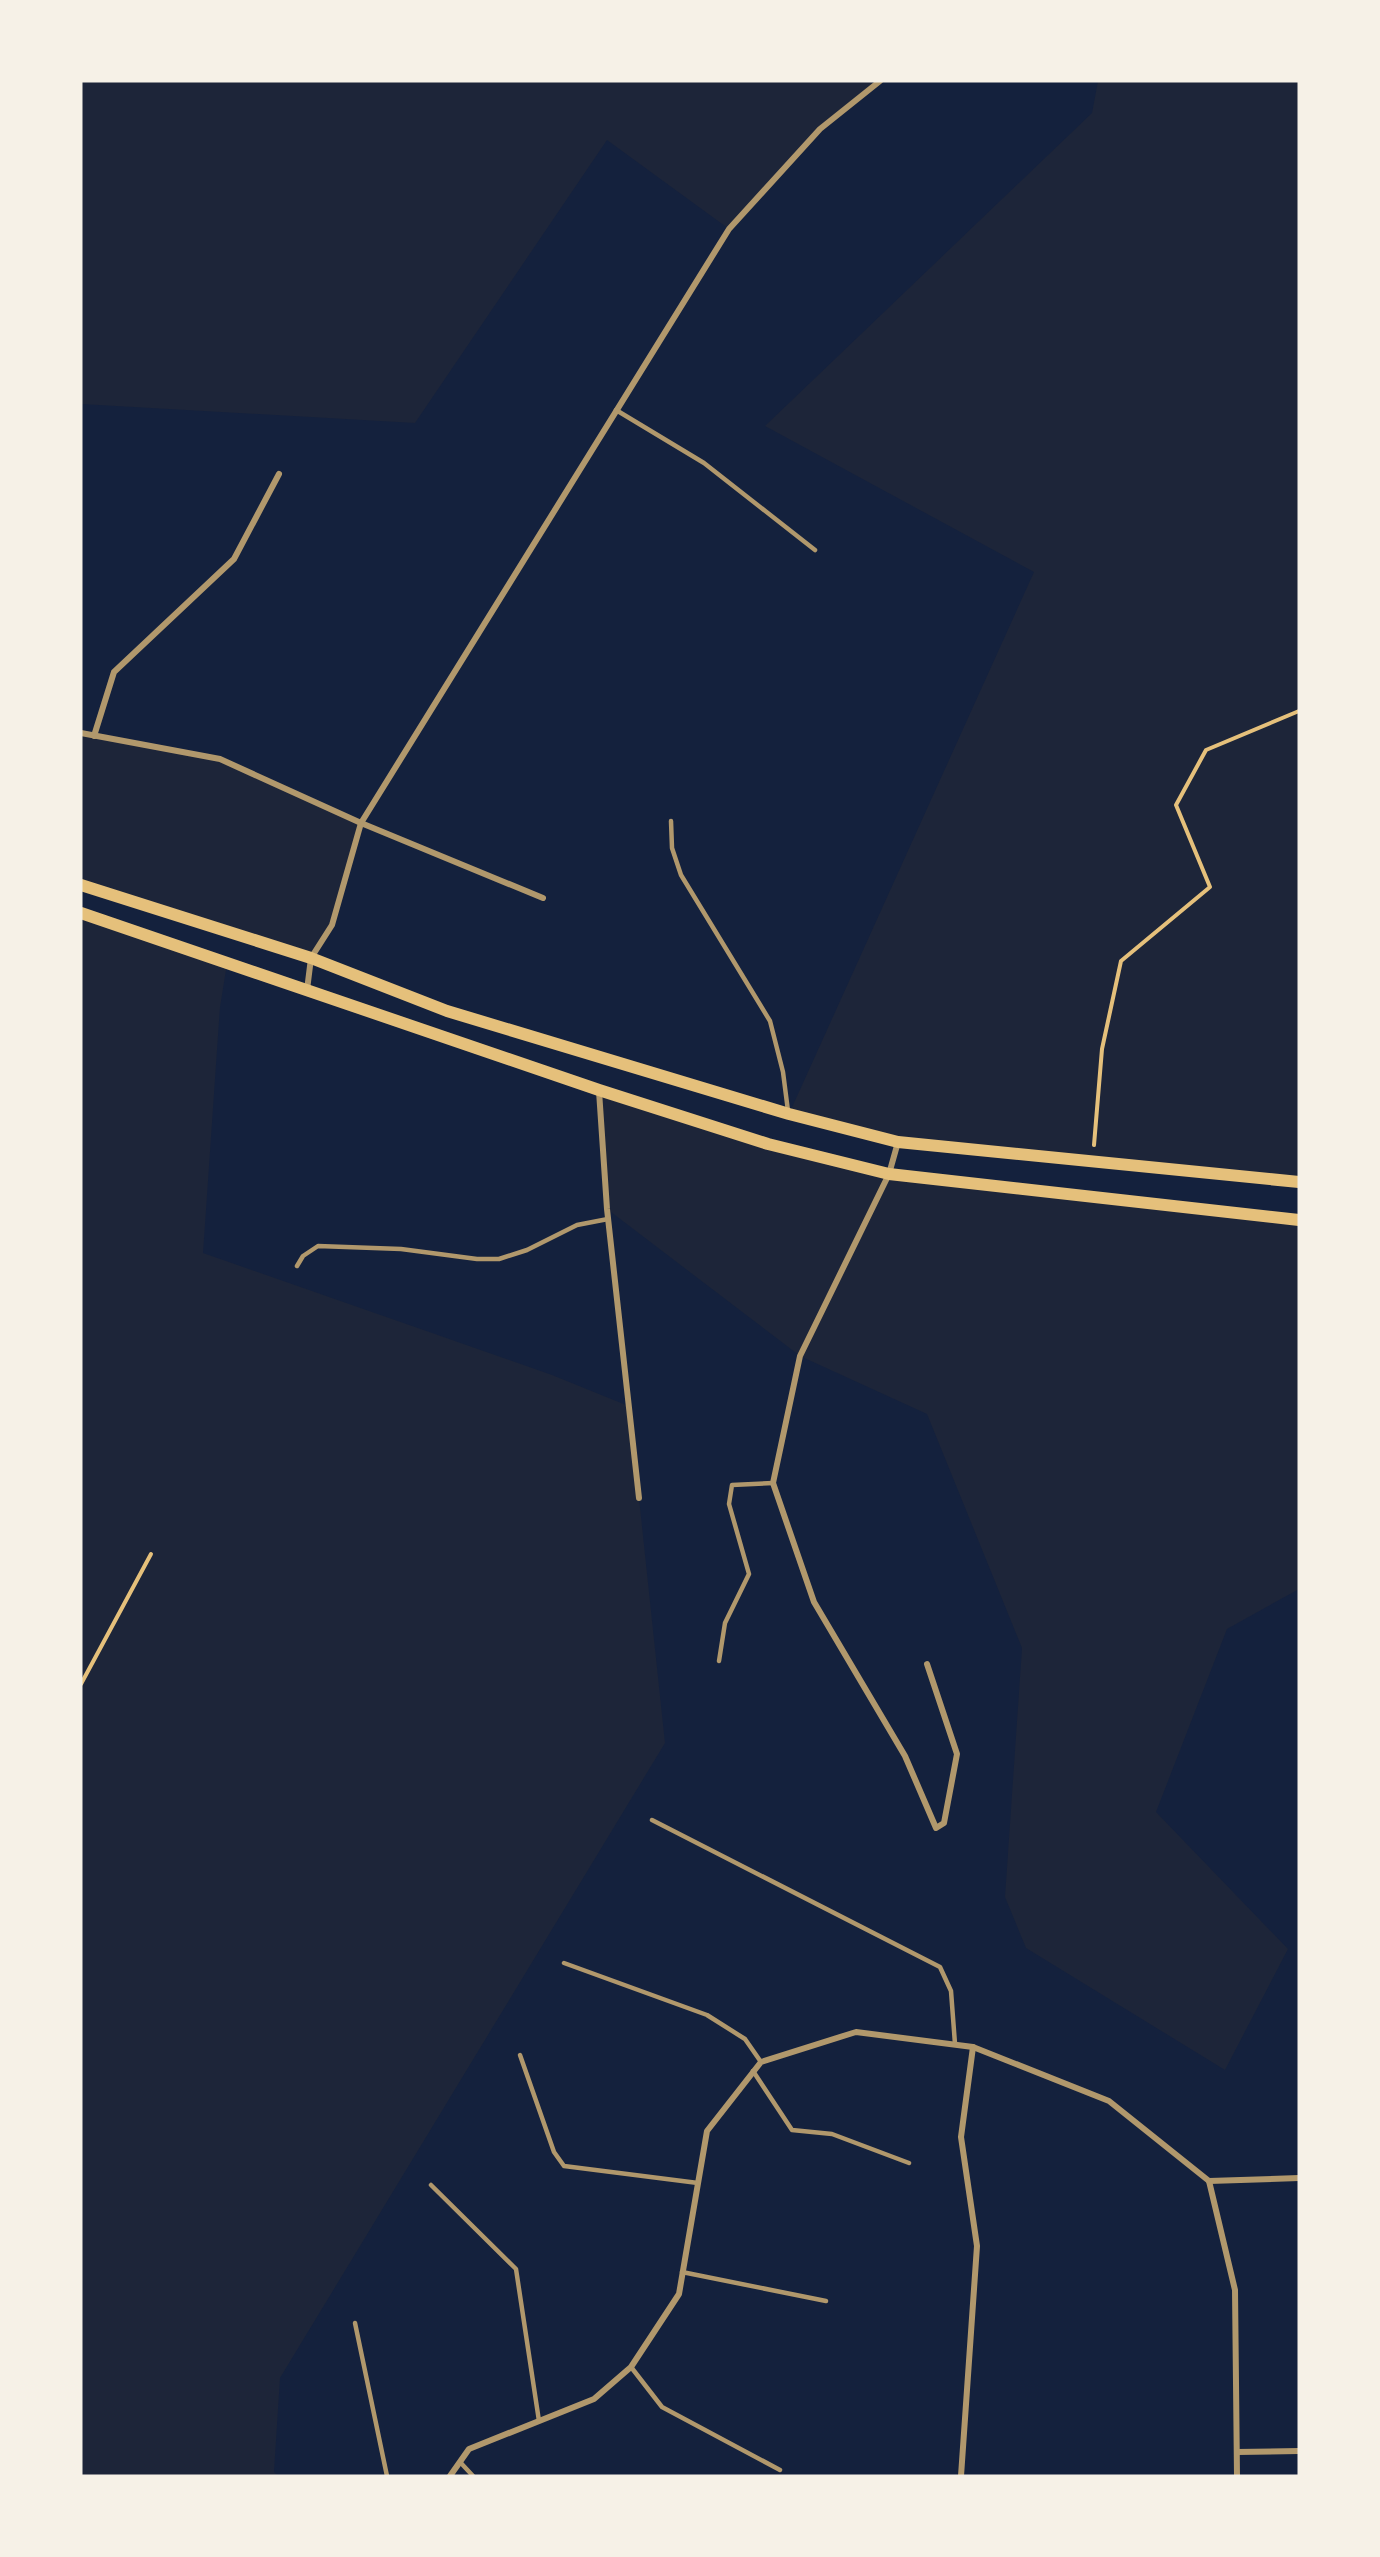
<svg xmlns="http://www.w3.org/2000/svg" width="1380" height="2557" font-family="Signika,sans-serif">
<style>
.green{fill:#1d2539}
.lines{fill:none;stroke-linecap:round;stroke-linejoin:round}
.path{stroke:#e5c07b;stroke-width:4}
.service{stroke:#b1986c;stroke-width:4.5}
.minor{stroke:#b1986c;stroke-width:6}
.secondary{stroke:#e5c07b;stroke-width:12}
</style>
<rect width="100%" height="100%" fill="#14213d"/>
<!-- green -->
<g class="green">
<polygon points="81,81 880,81 820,129 729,229 607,140 415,423 81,404"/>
<polygon points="1098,81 1299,81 1299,1182 898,1142 789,1114 1034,572 765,426 1092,113"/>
<polygon points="81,733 220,759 361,823 332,925 311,958 81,885"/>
<polygon points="81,913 227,964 220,1007 203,1253 552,1375 626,1405 639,1498 665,1743 280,2378 274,2472 278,2476 81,2476"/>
<polygon points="599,1090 889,1174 1299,1220 1299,1589 1227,1629 1156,1812 1288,1949 1225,2070 1026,1948 1005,1897 1022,1648 927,1414 800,1356 607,1209"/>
</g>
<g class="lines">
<!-- path -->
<g class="path">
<polyline points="1094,1145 1102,1049 1121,961 1210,887 1176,805 1206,750 1299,711"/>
<polyline points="81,1684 151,1554"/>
</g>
<!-- service -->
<g class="service">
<polyline points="616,410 704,463 815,550"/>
<polyline points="671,821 672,848 681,875 770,1021 783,1072 788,1111"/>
<polyline points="297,1266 303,1256 318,1246 401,1249 477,1259 499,1259 527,1250 577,1225 608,1219"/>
<polyline points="719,1661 725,1623 749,1574 729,1504 732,1485 773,1483"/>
<polyline points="652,1820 940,1967 951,1991 955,2044"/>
<polyline points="564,1963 707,2015 745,2039 761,2062"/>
<polyline points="520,2055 554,2152 564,2166 698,2183"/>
<polyline points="753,2071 792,2130 832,2134 909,2163"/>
<polyline points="431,2185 516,2269 539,2421"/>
<polyline points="682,2272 826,2301"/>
<polyline points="355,2323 387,2476"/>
<polyline points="631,2367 662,2407 780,2470"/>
<polyline points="460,2462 473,2476"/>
</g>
<!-- minor -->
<g class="minor">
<polyline points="81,733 220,759 361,823 543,898"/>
<polyline points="94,736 114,672 234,559 279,474"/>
<polyline points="307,990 311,958 332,925 361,823 729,229 820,129 880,81"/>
<polyline points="599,1091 607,1209 639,1498"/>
<polyline points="898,1142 889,1174 800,1356 773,1483 814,1602 905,1756 936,1828 944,1823 957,1754 927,1664"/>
<polyline points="1209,2181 1299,2178"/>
<polyline points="1237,2452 1299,2451"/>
<polyline points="450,2476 469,2449 594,2399 631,2367 679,2294 707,2131 761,2062 856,2032 973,2047 1109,2101 1209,2181 1235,2290 1237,2476"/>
<polyline points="961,2476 977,2246 961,2137 973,2047"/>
</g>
<!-- secondary -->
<g class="secondary">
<polyline points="81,885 311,958 447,1011 789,1114 898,1142 1299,1182"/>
<polyline points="81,913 599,1090 768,1144 889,1174 1299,1220"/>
</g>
</g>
<!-- border -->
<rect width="1380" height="2557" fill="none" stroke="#f6f1e7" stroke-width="165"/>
</svg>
